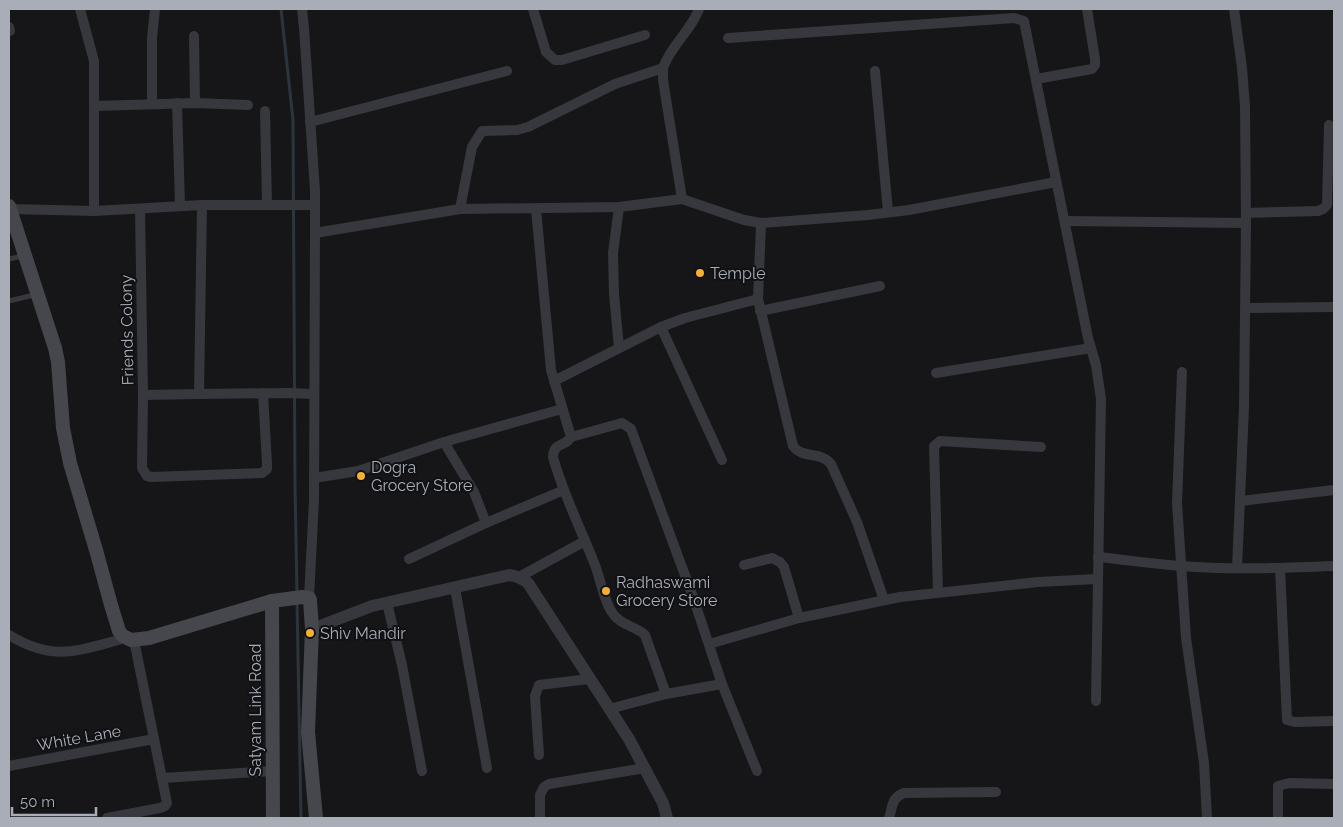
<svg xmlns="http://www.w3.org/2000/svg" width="1343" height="827" font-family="Raleway,sans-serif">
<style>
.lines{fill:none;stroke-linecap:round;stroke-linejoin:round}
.stream{stroke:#2c353c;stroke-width:3}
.service{stroke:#37383d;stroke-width:5}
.minor{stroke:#37383d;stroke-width:10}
.tertiary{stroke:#37383d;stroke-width:12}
.secondary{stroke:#45474d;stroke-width:14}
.poi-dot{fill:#f2b134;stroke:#111113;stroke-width:2}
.labels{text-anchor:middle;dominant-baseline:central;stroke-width:4;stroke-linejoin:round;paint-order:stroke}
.poi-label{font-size:16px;fill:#a8adb8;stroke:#111113;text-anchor:start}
.street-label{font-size:16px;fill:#a8adb8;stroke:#111113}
</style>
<rect width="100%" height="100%" fill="#161618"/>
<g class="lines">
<!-- stream -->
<g class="stream">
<polyline points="281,9 293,120 295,486 297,595"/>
<polyline points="297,601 301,818"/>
</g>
<!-- service -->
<g class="service">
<polyline points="9,259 23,256"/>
<polyline points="9,301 38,294"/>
</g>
<!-- minor -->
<g class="minor">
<polyline points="80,9 94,61 94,211"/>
<polyline points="302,9 304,28 315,191 315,233 314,500 309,598"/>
<polyline points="533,9 546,52 555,60 562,60 645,35"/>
<polyline points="1234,9 1242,68 1245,106 1246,223"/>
<polyline points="9,27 10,31"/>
<polyline points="194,36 195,103"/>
<polyline points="728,38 1014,18 1024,21 1088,338 1096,365 1101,399 1096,701"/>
<polyline points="663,68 663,80 682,199"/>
<polyline points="875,71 888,212"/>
<polyline points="1036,79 1092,69 1095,65 1095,59 1087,9"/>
<polyline points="177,103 180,206"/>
<polyline points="152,104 152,38 155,9"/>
<polyline points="94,106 195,103 248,105"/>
<polyline points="265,111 267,205"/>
<polyline points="310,122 507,71"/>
<polyline points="202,205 199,394 289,393 313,394"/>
<polyline points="619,207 613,253 614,294 619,348"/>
<polyline points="10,209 94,211 202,205 315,205"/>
<polyline points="140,209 143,395 199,394"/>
<path d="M460,209l12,-62 10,-16 35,-1 11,-3 87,-43 48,-16c8,-23 28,-37 36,-59"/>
<path d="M536,209l15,161 20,67c-6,11 -17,4 -18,20 10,37 28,72 42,108 5,13 10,40 19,50 8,11 22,11 31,20l21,59"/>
<polyline points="1246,213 1318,211 1323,209 1327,205 1329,125"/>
<polyline points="1065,221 1246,223 1244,407 1237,568"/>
<path d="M761,223l-3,76 35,147c9,13 28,5 38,18l26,58 27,78"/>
<polyline points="315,233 460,209 619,207 682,199 744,220 761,223 868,215 909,210 1056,182"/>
<polyline points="1245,308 1334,307"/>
<polyline points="760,311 880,286"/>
<polyline points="661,327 685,318 758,299"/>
<polyline points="1182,372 1177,503 1186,638 1204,763 1207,818"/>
<polyline points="936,373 1091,348"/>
<polyline points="554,381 661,327 722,460"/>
<polyline points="143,395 142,468 147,476 152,477 262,473 267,469 267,464 263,393"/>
<polyline points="571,437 622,423 631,429 693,597 722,684 757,771"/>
<polyline points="444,442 474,492 486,523"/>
<polyline points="314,478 358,471 444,442 562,409"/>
<polyline points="1241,501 1334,490"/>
<path d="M1098,557c28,3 56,7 83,9 51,4 102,2 153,0"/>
<polyline points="409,559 486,523 564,490"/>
<polyline points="744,565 772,558 780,562 784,567 799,618"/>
<polyline points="1280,568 1287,720 1295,722 1334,721"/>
<polyline points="519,577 585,541"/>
<polyline points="455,588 487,768"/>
<polyline points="938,592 934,446 940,441 1041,447"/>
<polyline points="387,603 402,665 422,771"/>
<path d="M9,635c46,28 69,15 117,3"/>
<polyline points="709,644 799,618 900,597 1038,582 1097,579"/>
<polyline points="609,709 666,694 722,684"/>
<polyline points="539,755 535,696 539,685 589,679"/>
<polyline points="9,766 154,739"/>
<polyline points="163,778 273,771"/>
<polyline points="107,818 160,808 165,806 167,803 134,640"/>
<polyline points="540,818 540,795 544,787 549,784 645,768"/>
<path d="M889,818c4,-12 2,-20 15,-25l92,-1"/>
<polyline points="1278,818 1278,786 1289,783 1334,784"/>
</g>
<!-- tertiary -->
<path class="tertiary" d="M312,629l60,-23 137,-31c8,1 13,3 19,8l101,156 34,64 4,15"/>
<!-- secondary -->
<g class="secondary">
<polyline points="9,206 55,348 58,362 63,428 70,463 96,550 111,605 119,631 123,636 131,640 149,638 272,601 302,597 309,598 310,600 312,629 308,732 316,818"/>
<polyline points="272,601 273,818"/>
</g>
</g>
<!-- markers -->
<g class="poi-dot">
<circle cx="700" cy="273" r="5"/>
<circle cx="361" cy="476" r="5"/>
<circle cx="606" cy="591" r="5"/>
<circle cx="310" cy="633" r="5"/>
</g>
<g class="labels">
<!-- poi labels -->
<g class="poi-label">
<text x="710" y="273">Temple</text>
<text x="371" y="467">Dogra<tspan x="371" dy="18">Grocery Store</tspan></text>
<text x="616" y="582">Radhaswami<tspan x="616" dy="18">Grocery Store</tspan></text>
<text x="320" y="633">Shiv Mandir</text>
</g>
<!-- street labels -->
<g class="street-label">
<text transform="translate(127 330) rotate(-91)">Friends Colony</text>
<text transform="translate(255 710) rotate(-90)">Satyam Link Road</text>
<text transform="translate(79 738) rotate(-10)">White Lane</text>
</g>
</g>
<!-- border -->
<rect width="1343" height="827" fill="none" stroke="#a8adb8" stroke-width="20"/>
<!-- scale -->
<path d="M12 807v8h84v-8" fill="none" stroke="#a8adb8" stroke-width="2.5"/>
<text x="20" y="807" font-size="15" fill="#a8adb8" stroke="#111113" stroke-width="4" paint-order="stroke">50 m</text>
</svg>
